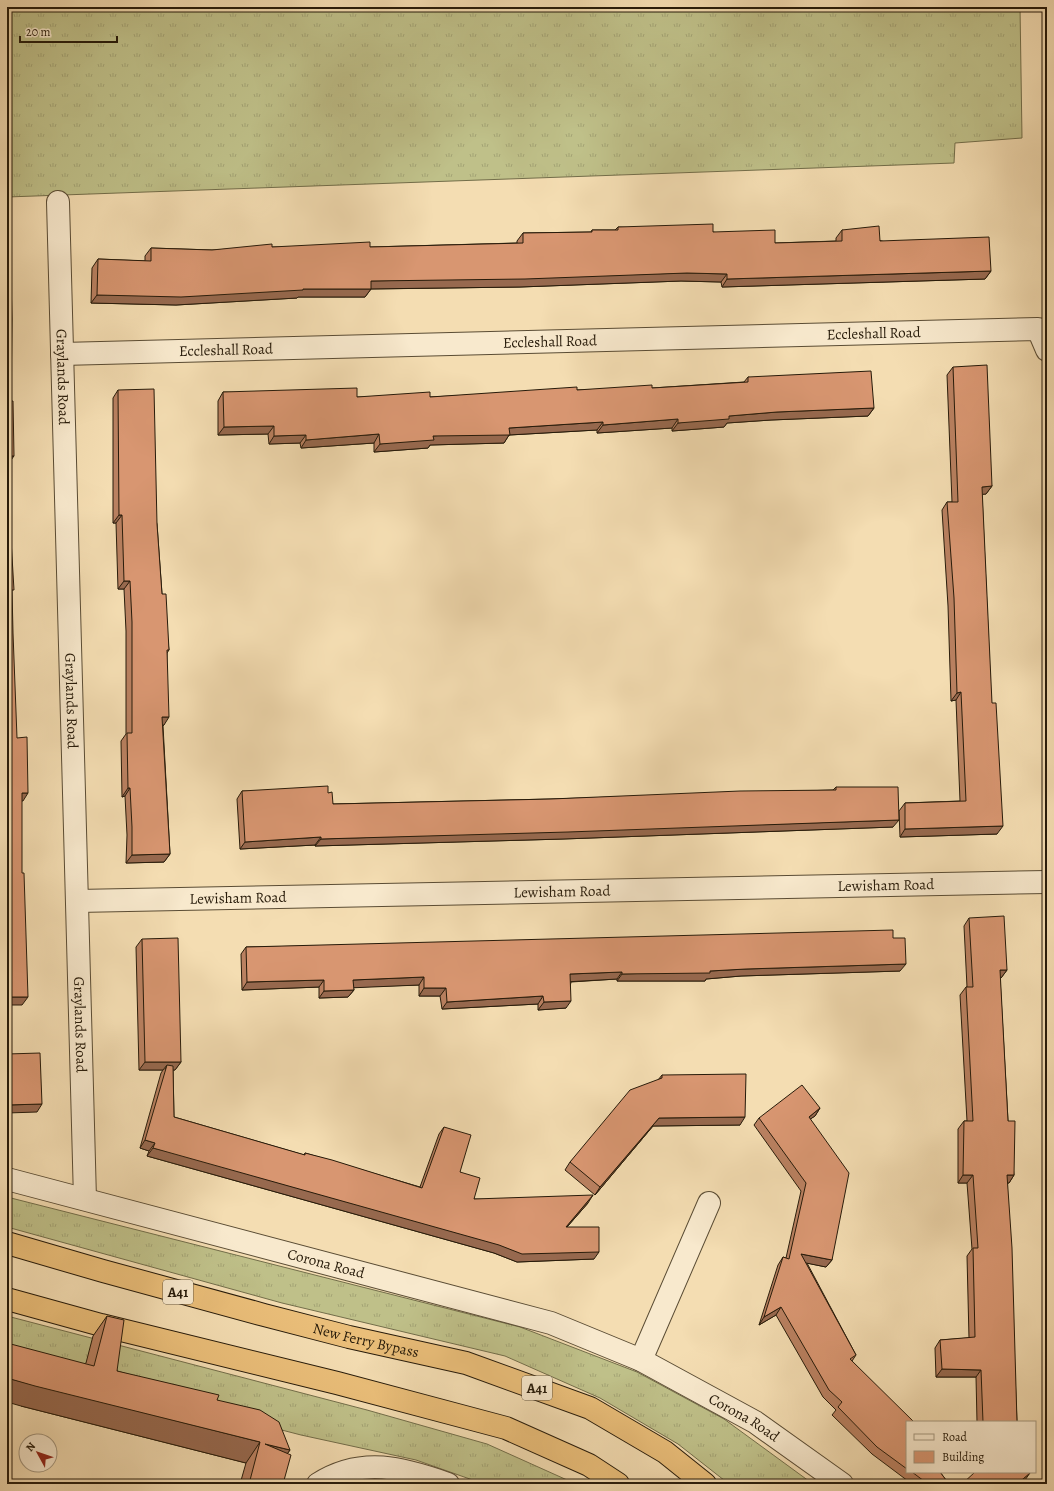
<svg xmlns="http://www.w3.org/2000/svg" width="1054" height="1491" font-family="Alegreya,serif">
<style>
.grass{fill:url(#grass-tufts);stroke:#736e4a}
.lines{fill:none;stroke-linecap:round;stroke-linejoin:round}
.street-casing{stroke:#5a4c34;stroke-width:24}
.highway-casing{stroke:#271b0a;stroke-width:24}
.street{stroke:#f8e9cd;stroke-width:22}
.highway{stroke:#eabe79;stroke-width:22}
.wall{fill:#ba8161;stroke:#271b0a}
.shaded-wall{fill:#97694f;stroke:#271b0a}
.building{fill:#d89671;stroke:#271b0a}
.labels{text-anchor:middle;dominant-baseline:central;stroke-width:3;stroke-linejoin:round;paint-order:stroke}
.shield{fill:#f8e9cd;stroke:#665944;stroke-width:1}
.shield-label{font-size:14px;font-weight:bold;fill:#271b0a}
.street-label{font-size:15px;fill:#271b0a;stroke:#f8e9cd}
</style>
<defs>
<pattern id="grass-tufts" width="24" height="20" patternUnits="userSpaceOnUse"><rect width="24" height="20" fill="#bfc089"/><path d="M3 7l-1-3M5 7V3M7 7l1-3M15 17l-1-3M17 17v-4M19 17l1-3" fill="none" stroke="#a4a475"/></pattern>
</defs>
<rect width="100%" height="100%" fill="#f4ddb2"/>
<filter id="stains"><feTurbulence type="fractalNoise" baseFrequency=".005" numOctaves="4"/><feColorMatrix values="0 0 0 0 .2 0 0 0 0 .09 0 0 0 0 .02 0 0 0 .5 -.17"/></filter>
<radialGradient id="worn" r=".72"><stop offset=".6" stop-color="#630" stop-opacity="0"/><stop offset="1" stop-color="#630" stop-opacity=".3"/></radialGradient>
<!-- grass -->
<g class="grass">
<polygon points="7,7 1020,7 1022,138 955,143 954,163 7,197"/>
<polygon points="7,1197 520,1327 637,1372 724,1419 813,1484 729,1484 678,1444 600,1398 505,1356 282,1303 7,1227"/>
<polygon points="7,1316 367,1410 487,1444 576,1484 484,1484 416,1460 301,1435 7,1359"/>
</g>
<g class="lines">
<defs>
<g id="street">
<path id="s1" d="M58,202l27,997"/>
<path id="s2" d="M62,354l976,-25 9,21"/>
<path id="s3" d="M77,901l970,-19"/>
<path id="s4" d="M7,1179l544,144 90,37 114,62 87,62"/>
<polyline points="641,1360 709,1203"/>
<path d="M318,1484c44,-28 85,-16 130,0"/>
</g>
<g id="highway">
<path id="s5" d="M7,1243l96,28 161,44 85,22 117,26 124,45 75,44 40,32"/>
<polyline points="7,1299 101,1325 337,1383 506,1428 589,1465 618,1484"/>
</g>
</defs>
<!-- street casing -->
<use href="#street" class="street-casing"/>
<!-- highway casing -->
<use href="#highway" class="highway-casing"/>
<!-- street -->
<use href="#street" class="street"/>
<!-- highway -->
<use href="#highway" class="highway"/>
</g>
<!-- wall -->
<g class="wall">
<polygon points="618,227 713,232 775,243 836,241 836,238 842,230 991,271 985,279 722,287 721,282 681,281 520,287 371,289 365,297 298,297 297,298 176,305 91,303 92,268 98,259 145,261 145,256 151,248 212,250 272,247 370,247 517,243 517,241 523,233 591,232 592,230 615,230"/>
<polygon points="953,367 992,486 986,494 982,494 997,834 900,837 899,811 905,803 960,801 956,700 951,701 948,606 942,510 947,502 952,502 947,375"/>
<polygon points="748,377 874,408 868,416 771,420 727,423 724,427 672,431 672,428 597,433 597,430 509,435 504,443 430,445 428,448 374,452 374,443 301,448 300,443 269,444 268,434 218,435 218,401 223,392 357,397 430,397 577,390 652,388 744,382"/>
<polygon points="118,390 157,524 162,594 169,650 167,653 164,725 163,726 170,854 164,862 126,863 127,835 125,796 122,797 121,741 126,734 126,631 124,589 118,589 116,523 113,523 113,398"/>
<polygon points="836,787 893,827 563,839 315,846 315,845 240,849 237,799 242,791 328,793 333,804 551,799 833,790"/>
<polygon points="969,918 1007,970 1001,978 1000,978 1008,1121 1014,1175 1009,1183 1007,1183 1017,1422 977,1422 976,1377 936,1377 935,1348 940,1340 969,1338 967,1256 972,1249 967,1183 958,1183 958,1129 964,1121 967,1121 960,995 966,987 967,987 964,926"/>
<polygon points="893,938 900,971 741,976 706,979 705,981 617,981 617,979 571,982 566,1008 538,1010 538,1004 442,1009 440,996 419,996 419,985 353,987 354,990 348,997 319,998 319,987 242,990 241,954 246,947"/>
<polygon points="142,939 181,1062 175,1070 173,1070 174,1117 304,1155 305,1153 420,1187 439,1134 444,1127 460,1172 474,1199 588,1203 567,1227 594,1259 517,1262 494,1253 147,1156 149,1151 140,1148 161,1073 163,1070 139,1070 136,947"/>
<polygon points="662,1075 740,1125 653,1126 595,1195 565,1170 570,1162 658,1080"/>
<polygon points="820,1108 815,1116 810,1119 832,1260 826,1267 807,1263 856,1355 852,1361 907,1422 907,1472 940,1472 949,1484 912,1484 872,1454 832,1415 836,1410 823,1397 776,1315 759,1325 778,1265 783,1257 786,1258 801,1191 754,1125 759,1118"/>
<polygon points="107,1316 117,1371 217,1400 290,1450 287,1454 283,1484 240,1484 246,1463 21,1406 86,1363 93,1336"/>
</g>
<!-- shaded-wall -->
<g class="shaded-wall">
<polygon points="991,271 985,279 722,287 727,279"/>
<polygon points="687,273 727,274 721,282 681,281 520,287 365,289 371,281"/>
<polygon points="303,289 371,289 365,297 298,297 297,298 176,305 91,303 97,295"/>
<polygon points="874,408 868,416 771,420 727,423 724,427 672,431 678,423 729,416 777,412"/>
<polygon points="678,419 672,428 597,433 603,425"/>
<polygon points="603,422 597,430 509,435 504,443 430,445 428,448 374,452 380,444 433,436 509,428"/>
<polygon points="274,426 268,434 218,435 224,427"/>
<polygon points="379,434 374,443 301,448 306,440"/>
<polygon points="306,435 300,443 269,444 274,436"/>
<polygon points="9,456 14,456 8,464"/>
<polygon points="992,486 986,494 976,495 982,487"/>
<polygon points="119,515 122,515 116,523 113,523"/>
<polygon points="124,581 130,581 124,589 118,589"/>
<polygon points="961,692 956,700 951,701 957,693"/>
<polygon points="162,717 169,717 164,725 157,726"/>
<polygon points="128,788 130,788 125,796 122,797"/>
<polygon points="22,793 28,793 23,801 16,801"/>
<polygon points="899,820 893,827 563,839 315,846 321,839"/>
<polygon points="1003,826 997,834 900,837 905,829"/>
<polygon points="321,837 315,845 240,849 245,842"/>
<polygon points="170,854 164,862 126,863 132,855"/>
<polygon points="906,964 900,971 741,976 706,979 705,981 617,981 622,974 710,971 746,969"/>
<polygon points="1000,970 1007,970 1001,978 994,978"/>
<polygon points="622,972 617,979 565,982 570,974"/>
<polygon points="424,977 419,985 348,988 353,980"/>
<polygon points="324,980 319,987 242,990 247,982"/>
<polygon points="424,988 446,988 440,996 419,996"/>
<polygon points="354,990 348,997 319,998 324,991"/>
<polygon points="543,996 538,1004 442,1009 447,1002"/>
<polygon points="7,997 28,997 22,1005 7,1005"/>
<polygon points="571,1001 566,1008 538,1010 544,1002"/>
<polygon points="145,1062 181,1062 175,1070 165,1070 167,1065 163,1070 139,1070"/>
<polygon points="42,1104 37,1112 7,1113 7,1105"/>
<polygon points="820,1108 815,1116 803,1124 809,1117"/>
<polygon points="745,1117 740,1125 653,1126 595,1195 600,1187 659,1118"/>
<polygon points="145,1140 155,1143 149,1151 140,1148"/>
<polygon points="153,1148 599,1252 594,1259 517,1262 494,1253 147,1156"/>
<polygon points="963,1175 973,1175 967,1183 958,1183"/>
<polygon points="1007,1175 1014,1175 1009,1183 1001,1183"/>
<polygon points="593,1195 588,1203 560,1235 566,1227"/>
<polygon points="801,1254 832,1260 826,1267 796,1261"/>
<polygon points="781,1307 776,1315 759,1325 764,1317"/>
<polygon points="942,1369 981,1370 976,1377 936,1377"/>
<polygon points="7,1378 260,1442 246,1463 21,1406 7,1402"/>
<polygon points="265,1444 290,1450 275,1470"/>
<polygon points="1030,1473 1025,1480 1020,1484 1017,1484"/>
</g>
<!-- building -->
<g class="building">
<polygon points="7,196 9,196 12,319 11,401 13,401 14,456 9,456 10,523 14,590 12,590 13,633 17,738 27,737 28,793 22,793 22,873 24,873 28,997 7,997"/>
<polygon points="713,224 713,232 775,230 775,243 842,241 842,230 879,226 880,241 989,237 991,271 727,279 727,274 687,273 525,279 371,281 371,289 303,289 303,290 181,297 97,295 98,259 151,261 151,248 212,250 272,244 272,247 370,242 370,247 523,243 523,233 592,232 592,230 618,230 618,227"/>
<polygon points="987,365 992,486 982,487 992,703 996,703 1003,826 905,829 905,803 966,801 961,692 957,693 954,598 947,502 958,502 953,367"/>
<polygon points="871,371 874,408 777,412 729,416 729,419 678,423 678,419 603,425 603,422 509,428 510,435 433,436 434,440 380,444 379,434 306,440 306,435 274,436 274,426 224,427 223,392 357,388 357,397 430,392 430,397 577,387 577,390 652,385 652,388 748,382 748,377"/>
<polygon points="154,389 157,524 162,594 166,594 169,650 167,650 169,717 162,717 170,854 132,855 132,827 130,788 128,788 127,733 132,733 132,622 130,581 124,581 122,515 119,515 118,390"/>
<polygon points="328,786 328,793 332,792 333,804 551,799 740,791 836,790 836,787 898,787 899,820 568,832 321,839 321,837 245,842 242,791"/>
<polygon points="1004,916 1007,970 1000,970 1008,1121 1015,1121 1014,1175 1007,1175 1012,1248 1017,1422 983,1422 981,1370 942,1369 940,1340 975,1337 973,1248 978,1248 973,1175 963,1175 964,1121 973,1121 966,987 973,987 969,918"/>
<polygon points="893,930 893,938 905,938 906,964 746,969 710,971 710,973 622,974 622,972 570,974 571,1001 544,1002 543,996 447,1002 446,988 424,988 424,977 353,980 354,990 324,991 324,980 247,982 246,947"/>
<polygon points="178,938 181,1062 145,1062 142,939"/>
<polygon points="40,1053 42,1104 7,1105 7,1054"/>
<polygon points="167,1065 173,1066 174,1117 305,1155 305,1153 332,1160 422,1188 444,1127 471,1135 460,1172 480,1178 474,1199 593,1195 566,1227 599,1227 599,1252 522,1254 499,1245 153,1148 155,1143 145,1140"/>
<polygon points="746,1074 745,1117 659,1118 600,1187 570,1162 630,1090 662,1078 662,1075"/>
<polygon points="802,1085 820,1108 809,1117 849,1173 832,1260 801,1254 856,1355 850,1359 914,1422 907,1422 907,1469 877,1447 838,1407 842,1402 829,1390 781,1307 764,1317 783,1257 789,1259 806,1183 759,1118"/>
<polygon points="107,1316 124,1320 117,1371 219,1395 217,1400 260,1410 279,1422 290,1450 265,1444 291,1455 283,1484 249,1484 260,1442 35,1386 7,1378 7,1343 94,1366"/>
<polygon points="912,1472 940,1472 949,1484 928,1484"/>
<polygon points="975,1472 1029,1472 1030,1473 1017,1484 962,1484"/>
</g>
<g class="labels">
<!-- shield labels -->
<g class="shield">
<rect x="163" y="1280" width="30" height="24" rx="3"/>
<rect x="522" y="1376" width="30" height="24" rx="3"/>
</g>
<g class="shield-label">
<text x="178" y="1292">A41</text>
<text x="537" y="1388">A41</text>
</g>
<!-- street labels -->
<g class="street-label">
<text stroke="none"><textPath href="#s2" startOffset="812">Eccleshall Road</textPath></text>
<text stroke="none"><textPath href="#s2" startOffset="488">Eccleshall Road</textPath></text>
<text stroke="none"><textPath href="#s2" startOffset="164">Eccleshall Road</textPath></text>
<text stroke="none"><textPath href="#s1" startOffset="175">Graylands Road</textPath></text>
<text stroke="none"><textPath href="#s1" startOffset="499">Graylands Road</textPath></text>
<text stroke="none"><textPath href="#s3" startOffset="809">Lewisham Road</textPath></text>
<text stroke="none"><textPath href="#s3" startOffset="485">Lewisham Road</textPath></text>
<text stroke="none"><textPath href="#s3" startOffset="161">Lewisham Road</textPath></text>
<text stroke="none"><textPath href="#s1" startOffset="823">Graylands Road</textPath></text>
<text stroke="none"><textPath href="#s4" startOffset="330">Corona Road</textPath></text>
<text stroke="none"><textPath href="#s5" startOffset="372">New Ferry Bypass</textPath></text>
<text stroke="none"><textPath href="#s4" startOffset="778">Corona Road</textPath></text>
</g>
</g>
<!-- margin -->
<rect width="1054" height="1491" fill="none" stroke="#f4ddb2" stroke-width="24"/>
<rect x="8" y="8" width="1038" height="1475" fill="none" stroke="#271b0a" stroke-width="2"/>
<rect x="12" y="12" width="1030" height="1467" fill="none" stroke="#271b0a"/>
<!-- legend -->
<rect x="906" y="1421" width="130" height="52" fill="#f8e9cd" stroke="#a4977f"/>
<rect x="914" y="1434" width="20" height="6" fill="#f8e9cd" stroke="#a4977f"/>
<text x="942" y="1441" font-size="12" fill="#271b0a">Road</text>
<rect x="914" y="1451" width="20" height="12" fill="#d89671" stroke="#a4977f"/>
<text x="942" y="1461" font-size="12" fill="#271b0a">Building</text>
<!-- north arrow -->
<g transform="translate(38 1453) rotate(310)"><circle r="19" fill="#f8e9cd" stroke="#a4977f"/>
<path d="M0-3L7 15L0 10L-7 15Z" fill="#8f2418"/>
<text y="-6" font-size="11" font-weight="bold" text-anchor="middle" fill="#271b0a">N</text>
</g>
<!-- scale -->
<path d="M20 36v6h97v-6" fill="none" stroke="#271b0a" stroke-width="2"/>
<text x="26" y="36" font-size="12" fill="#271b0a" stroke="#f8e9cd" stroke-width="3" paint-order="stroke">20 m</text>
<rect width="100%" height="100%" filter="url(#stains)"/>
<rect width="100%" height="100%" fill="url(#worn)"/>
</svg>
